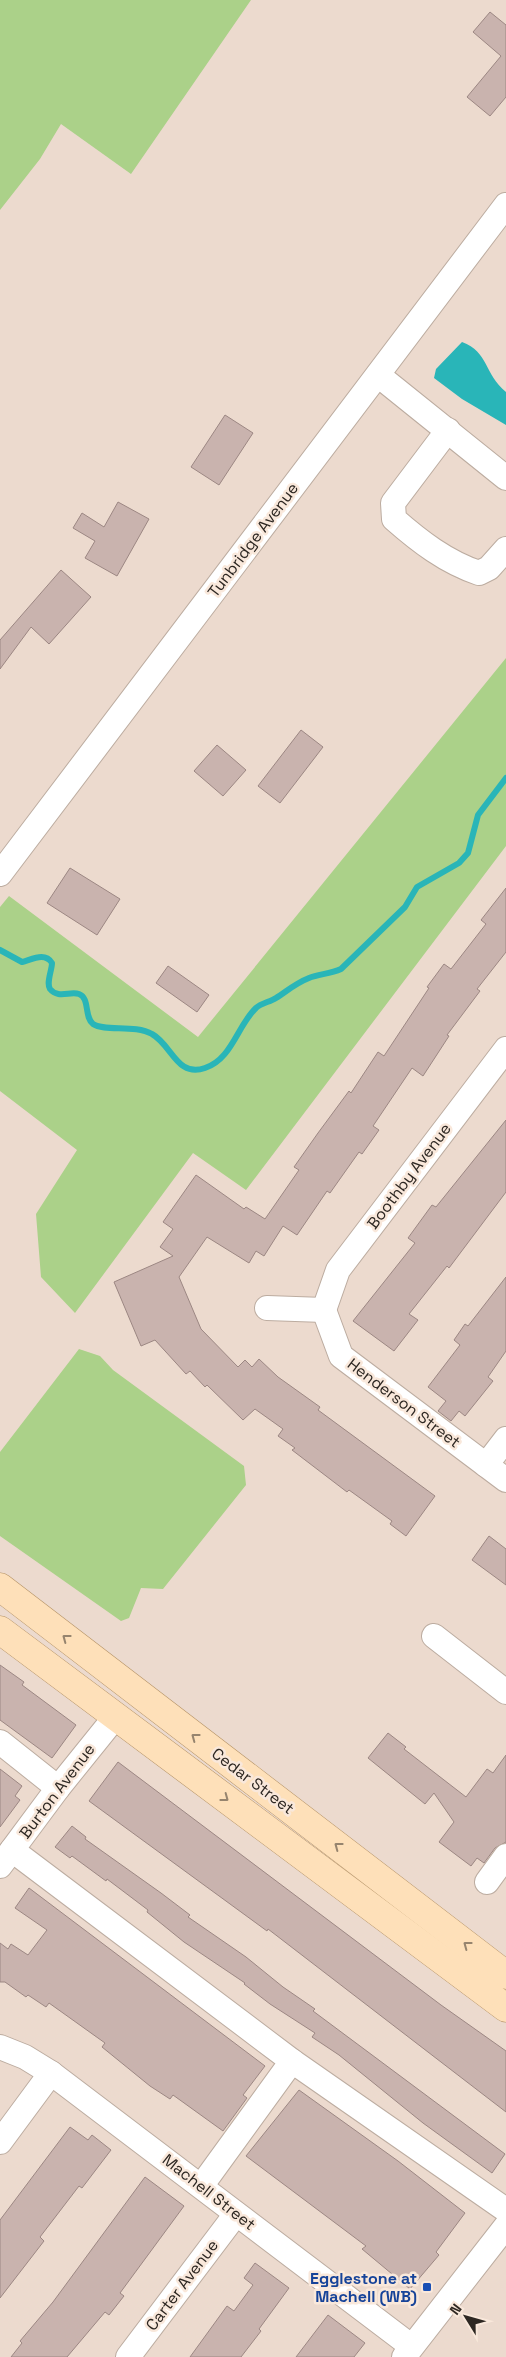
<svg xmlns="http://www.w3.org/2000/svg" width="506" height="2357" font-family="'Space Grotesk',sans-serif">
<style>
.green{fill:#abd189}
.water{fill:#29b5b8}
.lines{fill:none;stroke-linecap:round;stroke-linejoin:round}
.stream{stroke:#29b5b8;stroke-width:6}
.building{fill:#c9b3ae;stroke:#9c8783}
.minor-casing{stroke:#bcaca0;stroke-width:26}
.major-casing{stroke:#b49266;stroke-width:29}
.minor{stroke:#fff;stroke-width:24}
.major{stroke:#fee0b9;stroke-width:28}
.oneway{stroke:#96846e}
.transit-dot{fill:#1a4fb4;stroke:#f9e8db;stroke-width:2}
.labels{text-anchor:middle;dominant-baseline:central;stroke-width:5;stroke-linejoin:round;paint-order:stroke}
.street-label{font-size:16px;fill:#2d2722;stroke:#f9e8db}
.transit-label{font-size:16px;font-weight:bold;fill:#164399;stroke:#f9e8db;text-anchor:end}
</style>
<rect width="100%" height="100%" fill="#ecdace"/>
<!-- green -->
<g class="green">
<polygon points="0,0 251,0 131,174 61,124 40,159 0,210"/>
<polygon points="506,658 506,846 246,1190 193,1153 75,1313 41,1277 36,1214 77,1150 0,1091 0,907 9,896 198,1037"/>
<polygon points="79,1349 100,1356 113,1370 244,1466 246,1485 163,1589 141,1588 129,1618 121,1621 0,1536 0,1452"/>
</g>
<!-- water -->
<path class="water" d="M462,342c27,10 22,32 44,50v33l-44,-26 -28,-21 2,-9z"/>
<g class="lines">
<!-- stream -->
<path class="stream" d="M0,950l22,12c11,-3 23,-10 30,1 0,7 -6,20 -2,26 8,10 20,2 29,5 11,4 5,23 14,30 12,8 42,0 59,10 20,11 25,44 53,34 27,-9 32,-42 51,-60 5,-5 14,-6 20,-10 11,-7 20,-15 33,-20 10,-4 21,-4 32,-9l64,-62 12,-20 42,-24 9,-10 10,-38 28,-37"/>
</g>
<!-- building -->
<g class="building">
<polygon points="490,12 506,25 506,97 490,116 467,97 501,56 473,32"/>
<polygon points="225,415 253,433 219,485 191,467"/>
<polygon points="118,502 149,519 117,576 85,558 95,541 73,528 82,513 104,527"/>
<polygon points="61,570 91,597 49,644 31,627 0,669 0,640"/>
<polygon points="301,730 323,747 280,803 258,786"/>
<polygon points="217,745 246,770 223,796 194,771"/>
<polygon points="70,868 120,899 97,935 47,903"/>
<polygon points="506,888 506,952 477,989 480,991 447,1035 449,1036 423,1076 412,1068 373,1126 379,1130 362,1154 359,1152 330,1193 327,1191 297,1235 283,1226 264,1256 256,1251 249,1263 207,1237 179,1277 201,1329 238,1367 245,1360 252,1367 259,1359 278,1377 320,1407 318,1410 435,1496 406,1536 390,1524 392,1521 349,1490 347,1492 292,1450 295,1448 278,1436 283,1429 255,1409 243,1420 207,1385 205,1387 190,1371 186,1374 155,1340 141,1346 114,1282 173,1256 160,1247 173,1229 163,1222 196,1175 244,1209 246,1207 265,1219 299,1170 294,1167 318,1133 349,1091 351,1093 378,1052 384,1056 429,988 427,987 444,964 451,969 486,924 481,920"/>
<polygon points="168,966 209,995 197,1012 156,983"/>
<polygon points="506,1120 506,1192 449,1268 447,1266 409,1314 418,1320 394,1351 353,1321 415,1243 408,1238 432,1205 436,1207"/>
<polygon points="506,1277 506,1351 488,1377 493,1381 465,1416 459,1411 451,1421 438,1411 446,1401 428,1387 460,1345 454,1340 465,1324 468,1326"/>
<polygon points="489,1536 506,1549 506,1585 472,1560"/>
<polygon points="0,1665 24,1682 22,1685 76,1725 52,1758 0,1720"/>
<polygon points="388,1733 406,1747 404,1749 466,1797 487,1769 493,1773 506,1755 506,1842 495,1848 484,1863 477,1858 471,1866 439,1842 454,1822 434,1793 425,1804 368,1758"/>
<polygon points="118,1762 441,2005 506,2051 506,2112 268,1929 267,1931 89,1801"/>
<polygon points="0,1769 22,1786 15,1796 20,1800 0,1827"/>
<polygon points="72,1826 86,1837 85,1839 161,1893 190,1915 188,1917 246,1957 283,1987 315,2009 313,2011 505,2154 492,2173 423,2123 339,2055 312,2037 315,2033 270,2004 244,1984 245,1983 184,1942 147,1912 148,1910 107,1879 106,1881 72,1856 70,1858 55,1847"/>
<polygon points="29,1888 265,2066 243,2095 247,2098 223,2131 173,2095 170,2099 150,2086 102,2047 105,2043 49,2003 46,2007 28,1995 26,1997 5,1982 0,1982 0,1943 8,1949 11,1944 28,1955 47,1930 15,1908"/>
<polygon points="299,2090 398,2161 465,2213 436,2252 439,2255 410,2289 362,2249 366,2246 246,2156"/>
<polygon points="70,2127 88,2140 92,2135 111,2150 82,2188 79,2186 40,2237 44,2241 0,2298 0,2220"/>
<polygon points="145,2177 184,2206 120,2293 124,2296 109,2315 105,2312 67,2357 11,2357 22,2343 20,2341 53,2302"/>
<polygon points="255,2263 289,2288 259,2329 261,2331 241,2357 190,2357 227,2306 234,2311 253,2285 244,2278"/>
<polygon points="328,2315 365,2343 354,2357 296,2357"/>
</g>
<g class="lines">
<defs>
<g id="minor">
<polyline points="378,375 506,478"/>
<path d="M448,430l-55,73 1,16c25,22 52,43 85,54l10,-5 17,-19"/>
<polyline points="0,874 506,205"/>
<polyline points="267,1308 324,1310"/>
<polyline points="324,1310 338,1270 506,1049"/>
<polyline points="324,1310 341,1356 506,1480"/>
<polyline points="486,1465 506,1439"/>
<polyline points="434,1636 506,1692"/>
<polyline points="0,1742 58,1788"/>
<polyline points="12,1850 292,2061 506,2210"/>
<polyline points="0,1866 58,1788 116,1716"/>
<polyline points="487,1882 506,1856"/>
<polyline points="0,2047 25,2057 51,2073 411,2346"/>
<polyline points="0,2142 51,2073"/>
<polyline points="202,2185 292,2061"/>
<polyline points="128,2357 236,2214"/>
<polyline points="404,2357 506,2226"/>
</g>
<g id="major">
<polyline points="0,1587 506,1975"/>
<polyline points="0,1630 506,2008"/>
</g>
</defs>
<!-- minor casing -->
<use href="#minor" class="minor-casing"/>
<!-- major casing -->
<use href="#major" class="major-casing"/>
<!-- minor -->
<use href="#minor" class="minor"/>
<!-- major -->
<use href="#major" class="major"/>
</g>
<!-- one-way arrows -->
<defs><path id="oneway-chevron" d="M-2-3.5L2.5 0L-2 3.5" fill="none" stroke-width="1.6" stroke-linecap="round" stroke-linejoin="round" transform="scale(1.25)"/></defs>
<g class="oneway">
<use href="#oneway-chevron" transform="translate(66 1638) rotate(-143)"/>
<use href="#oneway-chevron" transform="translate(195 1737) rotate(-143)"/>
<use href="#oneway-chevron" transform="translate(225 1798) rotate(37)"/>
<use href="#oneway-chevron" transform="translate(338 1846) rotate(-143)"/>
<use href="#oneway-chevron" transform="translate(467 1945) rotate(-143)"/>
</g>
<!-- markers -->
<rect class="transit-dot" x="422" y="2282" width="10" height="10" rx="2.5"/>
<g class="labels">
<!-- street labels -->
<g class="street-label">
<text transform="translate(253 540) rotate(-53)">Tunbridge Avenue</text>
<text transform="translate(409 1176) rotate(-53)">Boothby Avenue</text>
<text transform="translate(404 1403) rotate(37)">Henderson Street</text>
<text transform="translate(253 1781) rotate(37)">Cedar Street</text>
<text transform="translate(57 1791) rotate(-53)">Burton Avenue</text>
<text transform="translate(209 2192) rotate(38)">Machell Street</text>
<text transform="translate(182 2285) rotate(-53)">Carter Avenue</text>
</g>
<!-- transit labels -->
<g class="transit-label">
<text x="417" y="2278">Egglestone at<tspan x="417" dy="18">Machell (WB)</tspan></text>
</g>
</g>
<!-- north arrow -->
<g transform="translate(466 2317) rotate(307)" stroke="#f9e8db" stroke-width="4" paint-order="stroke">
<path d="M0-4L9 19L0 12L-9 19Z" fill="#2d2722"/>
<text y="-8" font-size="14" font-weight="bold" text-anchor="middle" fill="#2d2722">N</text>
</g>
</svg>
